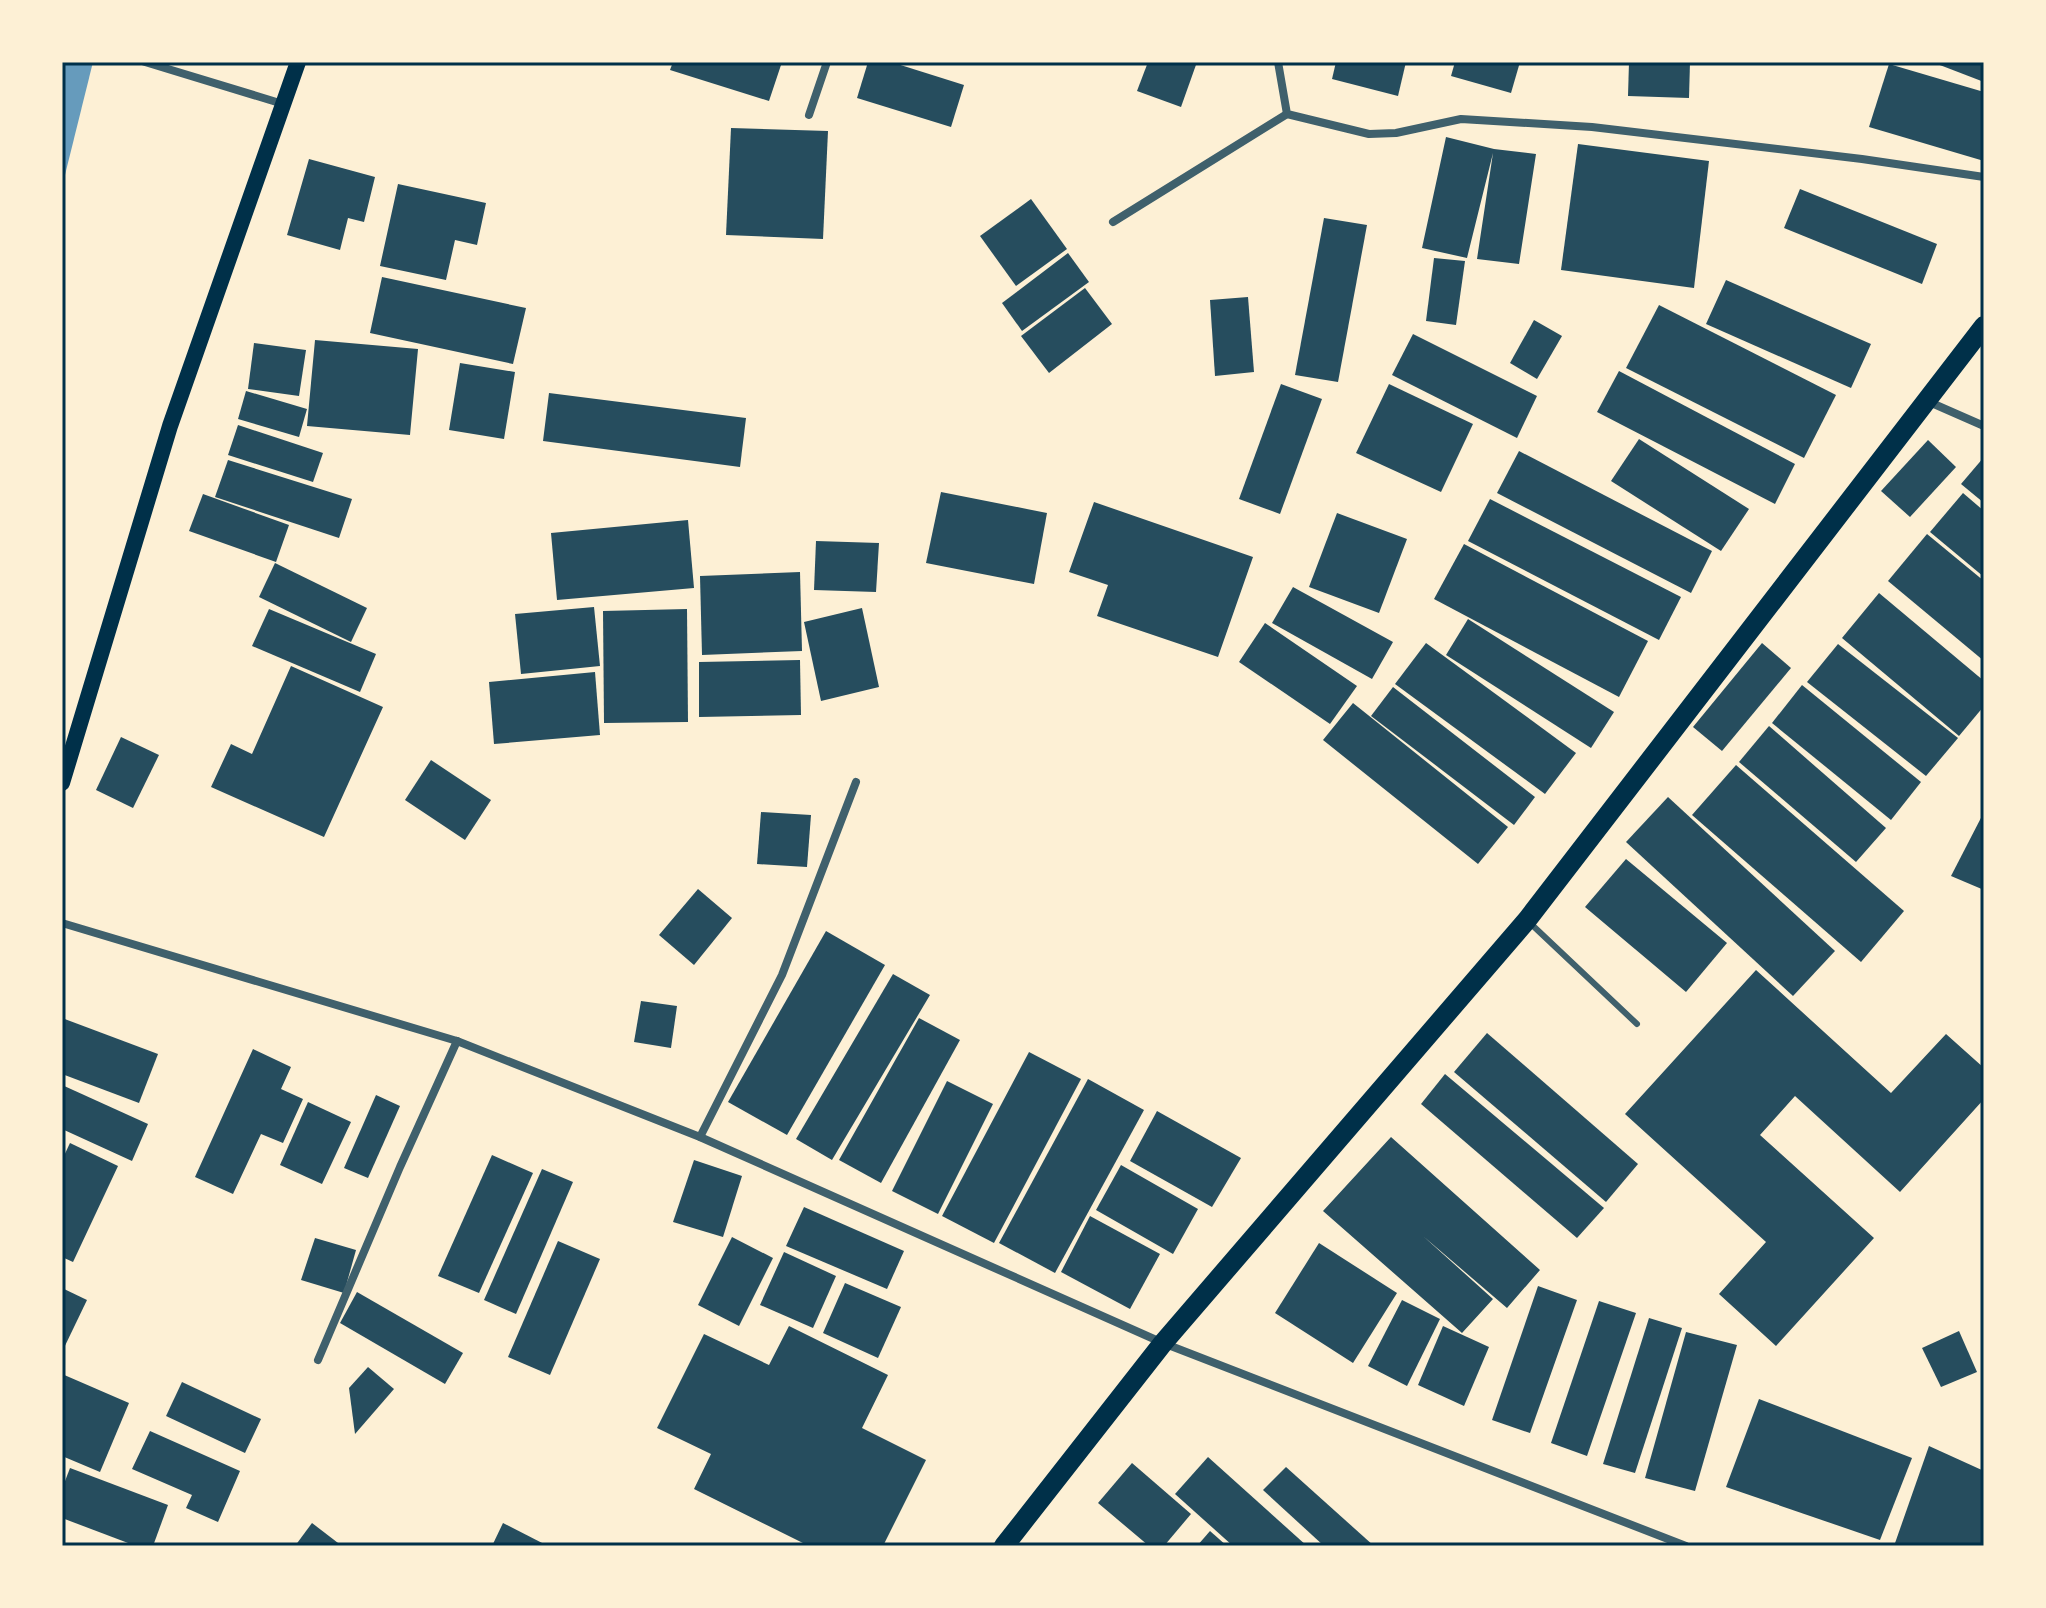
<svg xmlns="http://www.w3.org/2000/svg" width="2046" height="1608" font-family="'Exo 2',sans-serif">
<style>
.water{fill:#669bbc}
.building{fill:#264d5e}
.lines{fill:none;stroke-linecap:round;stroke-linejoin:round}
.service{stroke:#3f606c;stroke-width:6}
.minor{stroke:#3f606c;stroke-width:8}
.secondary{stroke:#003049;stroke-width:16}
.primary{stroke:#003049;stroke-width:20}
.neatline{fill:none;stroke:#003049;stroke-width:3}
</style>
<rect width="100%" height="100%" fill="#fdf0d5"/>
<!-- water -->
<polygon class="water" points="62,62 93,62 62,187"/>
<!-- building -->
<g class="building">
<polygon points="673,62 782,62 769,101 670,70"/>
<polygon points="868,62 891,62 964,85 951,127 857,98"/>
<polygon points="1148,62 1197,62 1181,107 1137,91"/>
<polygon points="1336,62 1406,62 1398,96 1332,79"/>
<polygon points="1455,62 1520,62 1511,93 1451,76"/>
<polygon points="1629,62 1690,62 1689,98 1628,96"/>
<polygon points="1932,62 1984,62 1984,82"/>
<polygon points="1889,64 1984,92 1984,161 1869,127"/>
<polygon points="731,128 828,131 823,239 726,235"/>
<polygon points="1446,137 1494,149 1536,154 1519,264 1477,259 1493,153 1467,258 1422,248"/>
<polygon points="1578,144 1709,161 1694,288 1561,270"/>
<polygon points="309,159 375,177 364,222 348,218 340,250 287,235"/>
<polygon points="398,184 486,203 477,245 455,240 446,280 380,266"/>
<polygon points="1800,189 1937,244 1922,284 1784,228"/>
<polygon points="1031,199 1067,249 1016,286 980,236"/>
<polygon points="1324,218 1367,225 1338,382 1295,375"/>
<polygon points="1068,253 1089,282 1022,331 1002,303"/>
<polygon points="1434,258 1465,261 1456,325 1426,321"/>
<polygon points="382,277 526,308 513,364 370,333"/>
<polygon points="1726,280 1871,344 1851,388 1706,324"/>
<polygon points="1085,288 1112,324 1049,373 1021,336"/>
<polygon points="1248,297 1254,372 1215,376 1210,300"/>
<polygon points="1659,305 1836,395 1804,458 1626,368"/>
<polygon points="1534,320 1562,336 1537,379 1510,363"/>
<polygon points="1413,334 1537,396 1517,438 1392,375"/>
<polygon points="315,340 418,349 410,435 307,426"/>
<polygon points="254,343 306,350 299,396 248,389"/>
<polygon points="460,363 515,372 504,439 449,430"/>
<polygon points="1619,371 1795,464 1775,504 1597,412"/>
<polygon points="1281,384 1322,399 1280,514 1239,499"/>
<polygon points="1389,384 1473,424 1441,492 1356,453"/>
<polygon points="246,391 307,409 299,437 238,419"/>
<polygon points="549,393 746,418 740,467 543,441"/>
<polygon points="238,425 323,453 313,482 228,455"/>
<polygon points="1639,439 1749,509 1721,551 1611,481"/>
<polygon points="1928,440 1956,467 1910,517 1881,491"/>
<polygon points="1519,451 1712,551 1691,593 1497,493"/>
<polygon points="1984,457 1984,503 1961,484"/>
<polygon points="228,460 352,499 339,538 215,497"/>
<polygon points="941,492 1047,513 1034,584 926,563"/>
<polygon points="1963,493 1984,511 1984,577 1930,532"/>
<polygon points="203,494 289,525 276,562 189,531"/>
<polygon points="1490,499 1681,597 1659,640 1468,541"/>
<polygon points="1094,502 1253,557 1218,657 1097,616 1108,585 1069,572"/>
<polygon points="1337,513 1407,539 1379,613 1309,587"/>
<polygon points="688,520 694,588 557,600 551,533"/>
<polygon points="1927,534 1984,581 1984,661 1888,581"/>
<polygon points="816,541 879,543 876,592 814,590"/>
<polygon points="1464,544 1648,641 1619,697 1434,599"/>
<polygon points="275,563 367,608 351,642 259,597"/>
<polygon points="800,572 802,651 702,655 700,576"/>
<polygon points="1293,587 1393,642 1372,679 1272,623"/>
<polygon points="1879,593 1984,681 1984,706 1959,736 1842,638"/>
<polygon points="594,607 600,666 521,674 515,614"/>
<polygon points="862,608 879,687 821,701 804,622"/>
<polygon points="269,609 376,654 360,692 252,646"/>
<polygon points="687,609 688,722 604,723 603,611"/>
<polygon points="1468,619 1614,712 1591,748 1446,655"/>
<polygon points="1265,623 1357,686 1330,724 1239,662"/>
<polygon points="1426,643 1576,753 1545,794 1395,684"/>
<polygon points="1762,643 1791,668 1722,751 1693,727"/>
<polygon points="1838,644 1958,738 1926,776 1807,682"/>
<polygon points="800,660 801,715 699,717 699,662"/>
<polygon points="291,666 383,707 324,837 211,787 231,744 252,754"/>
<polygon points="595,672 600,735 494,744 489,682"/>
<polygon points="1802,685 1921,782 1891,820 1772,723"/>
<polygon points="1393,687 1535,797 1514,825 1371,716"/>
<polygon points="1353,703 1508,827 1478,864 1323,740"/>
<polygon points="1769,726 1886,828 1856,862 1739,762"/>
<polygon points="121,737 159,755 133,808 96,790"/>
<polygon points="431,760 491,800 465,840 405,800"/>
<polygon points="1736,765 1904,911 1861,962 1692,815"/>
<polygon points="1668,797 1835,951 1793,996 1626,842"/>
<polygon points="761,812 811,815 807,867 757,864"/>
<polygon points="1984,812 1984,890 1951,876"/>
<polygon points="1626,859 1727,943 1686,992 1585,907"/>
<polygon points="698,889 732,918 694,965 659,935"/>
<polygon points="826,931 885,965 787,1135 728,1102"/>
<polygon points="1756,970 1891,1093 1946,1034 1984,1068 1984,1099 1900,1192 1795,1096 1760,1135 1874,1238 1776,1346 1719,1294 1766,1242 1625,1114"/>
<polygon points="893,974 930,995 832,1160 796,1139"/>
<polygon points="641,1001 677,1006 671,1048 634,1042"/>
<polygon points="62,1018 158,1054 139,1103 62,1074"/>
<polygon points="919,1018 960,1040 881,1183 839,1160"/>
<polygon points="1487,1033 1638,1164 1606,1202 1454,1072"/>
<polygon points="253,1049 291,1067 281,1089 303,1099 283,1143 261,1134 233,1194 195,1177"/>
<polygon points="1029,1052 1081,1079 994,1243 942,1216"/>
<polygon points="1445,1074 1604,1208 1577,1238 1421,1104"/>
<polygon points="1088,1079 1144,1110 1055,1273 999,1243"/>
<polygon points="947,1081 993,1104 938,1214 892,1191"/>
<polygon points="62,1085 148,1124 132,1161 62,1129"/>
<polygon points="376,1095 400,1106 368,1178 344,1168"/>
<polygon points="308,1102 351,1122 322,1184 280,1165"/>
<polygon points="1157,1111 1241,1158 1212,1207 1130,1161"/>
<polygon points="1391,1137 1540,1270 1507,1308 1423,1236 1493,1299 1462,1333 1323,1211"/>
<polygon points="70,1143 118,1166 73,1262 62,1257 62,1160"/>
<polygon points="492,1155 533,1173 479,1293 438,1276"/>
<polygon points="694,1160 742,1176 723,1237 673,1222"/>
<polygon points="1121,1165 1198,1209 1173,1254 1096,1210"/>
<polygon points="542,1169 573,1182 516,1314 484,1300"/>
<polygon points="804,1207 904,1251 887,1289 786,1246"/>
<polygon points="1090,1216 1160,1254 1130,1309 1061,1272"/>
<polygon points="732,1237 773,1258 739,1326 698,1305"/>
<polygon points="315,1238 356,1250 344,1293 301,1280"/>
<polygon points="558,1241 600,1259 550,1375 508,1357"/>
<polygon points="1319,1243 1397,1293 1353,1363 1275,1313"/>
<polygon points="784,1252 836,1276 813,1328 760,1305"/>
<polygon points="845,1283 901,1307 878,1358 823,1333"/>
<polygon points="1538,1286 1577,1300 1530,1433 1492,1420"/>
<polygon points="62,1288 87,1300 62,1352"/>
<polygon points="357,1292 463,1353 445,1384 340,1323"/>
<polygon points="1402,1300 1440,1319 1407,1386 1368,1366"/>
<polygon points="1599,1301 1636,1313 1587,1456 1551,1443"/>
<polygon points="1649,1318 1682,1328 1635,1473 1603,1464"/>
<polygon points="789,1326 888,1375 862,1428 926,1460 883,1546 809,1546 694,1489 711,1454 657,1428 704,1334 769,1365"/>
<polygon points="1443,1326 1489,1347 1464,1406 1418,1385"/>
<polygon points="1959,1331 1977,1372 1941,1387 1922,1348"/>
<polygon points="1686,1332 1737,1345 1695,1491 1645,1478"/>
<polygon points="368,1367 394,1389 355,1434 349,1388"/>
<polygon points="62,1374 129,1403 100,1472 62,1456"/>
<polygon points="182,1382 261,1419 245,1453 166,1416"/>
<polygon points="1759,1399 1912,1458 1880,1540 1726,1487"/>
<polygon points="150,1431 240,1471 218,1522 186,1508 192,1495 132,1469"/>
<polygon points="1929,1446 1984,1471 1984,1546 1894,1546"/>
<polygon points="1208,1457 1307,1546 1233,1546 1175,1494"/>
<polygon points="1132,1463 1191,1514 1164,1546 1149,1546 1098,1503"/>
<polygon points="1286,1467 1374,1546 1324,1546 1263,1490"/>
<polygon points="70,1468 168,1505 153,1546 136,1546 62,1518 62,1489"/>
<polygon points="312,1523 342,1546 295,1546"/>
<polygon points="503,1523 548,1546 492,1546"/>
<polygon points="1210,1531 1227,1546 1197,1546"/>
</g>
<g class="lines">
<!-- service -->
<polyline class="service" points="1530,923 1637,1024"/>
<!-- minor -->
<g class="minor">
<polyline points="145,62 283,104"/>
<polyline points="1278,62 1287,114 1369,134 1396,133 1461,119 1592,127 1862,159 1984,177"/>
<polyline points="809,115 827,62"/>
<polyline points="1113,222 1287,114"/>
<polyline points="1927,401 1984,426"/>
<polyline points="62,923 457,1041 700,1137 1163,1343 1686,1546"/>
<polyline points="700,1137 782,975 856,782"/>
<polyline points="318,1360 400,1167 457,1041"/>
</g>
<!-- secondary -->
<polyline class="secondary" points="62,783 170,426 298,62"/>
<!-- primary -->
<polyline class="primary" points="1004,1546 1163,1343 1527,920 1984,326"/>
</g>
<!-- border -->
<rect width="2046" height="1608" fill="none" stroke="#fdf0d5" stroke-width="128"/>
<rect x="64" y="64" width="1918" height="1480" class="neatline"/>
</svg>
